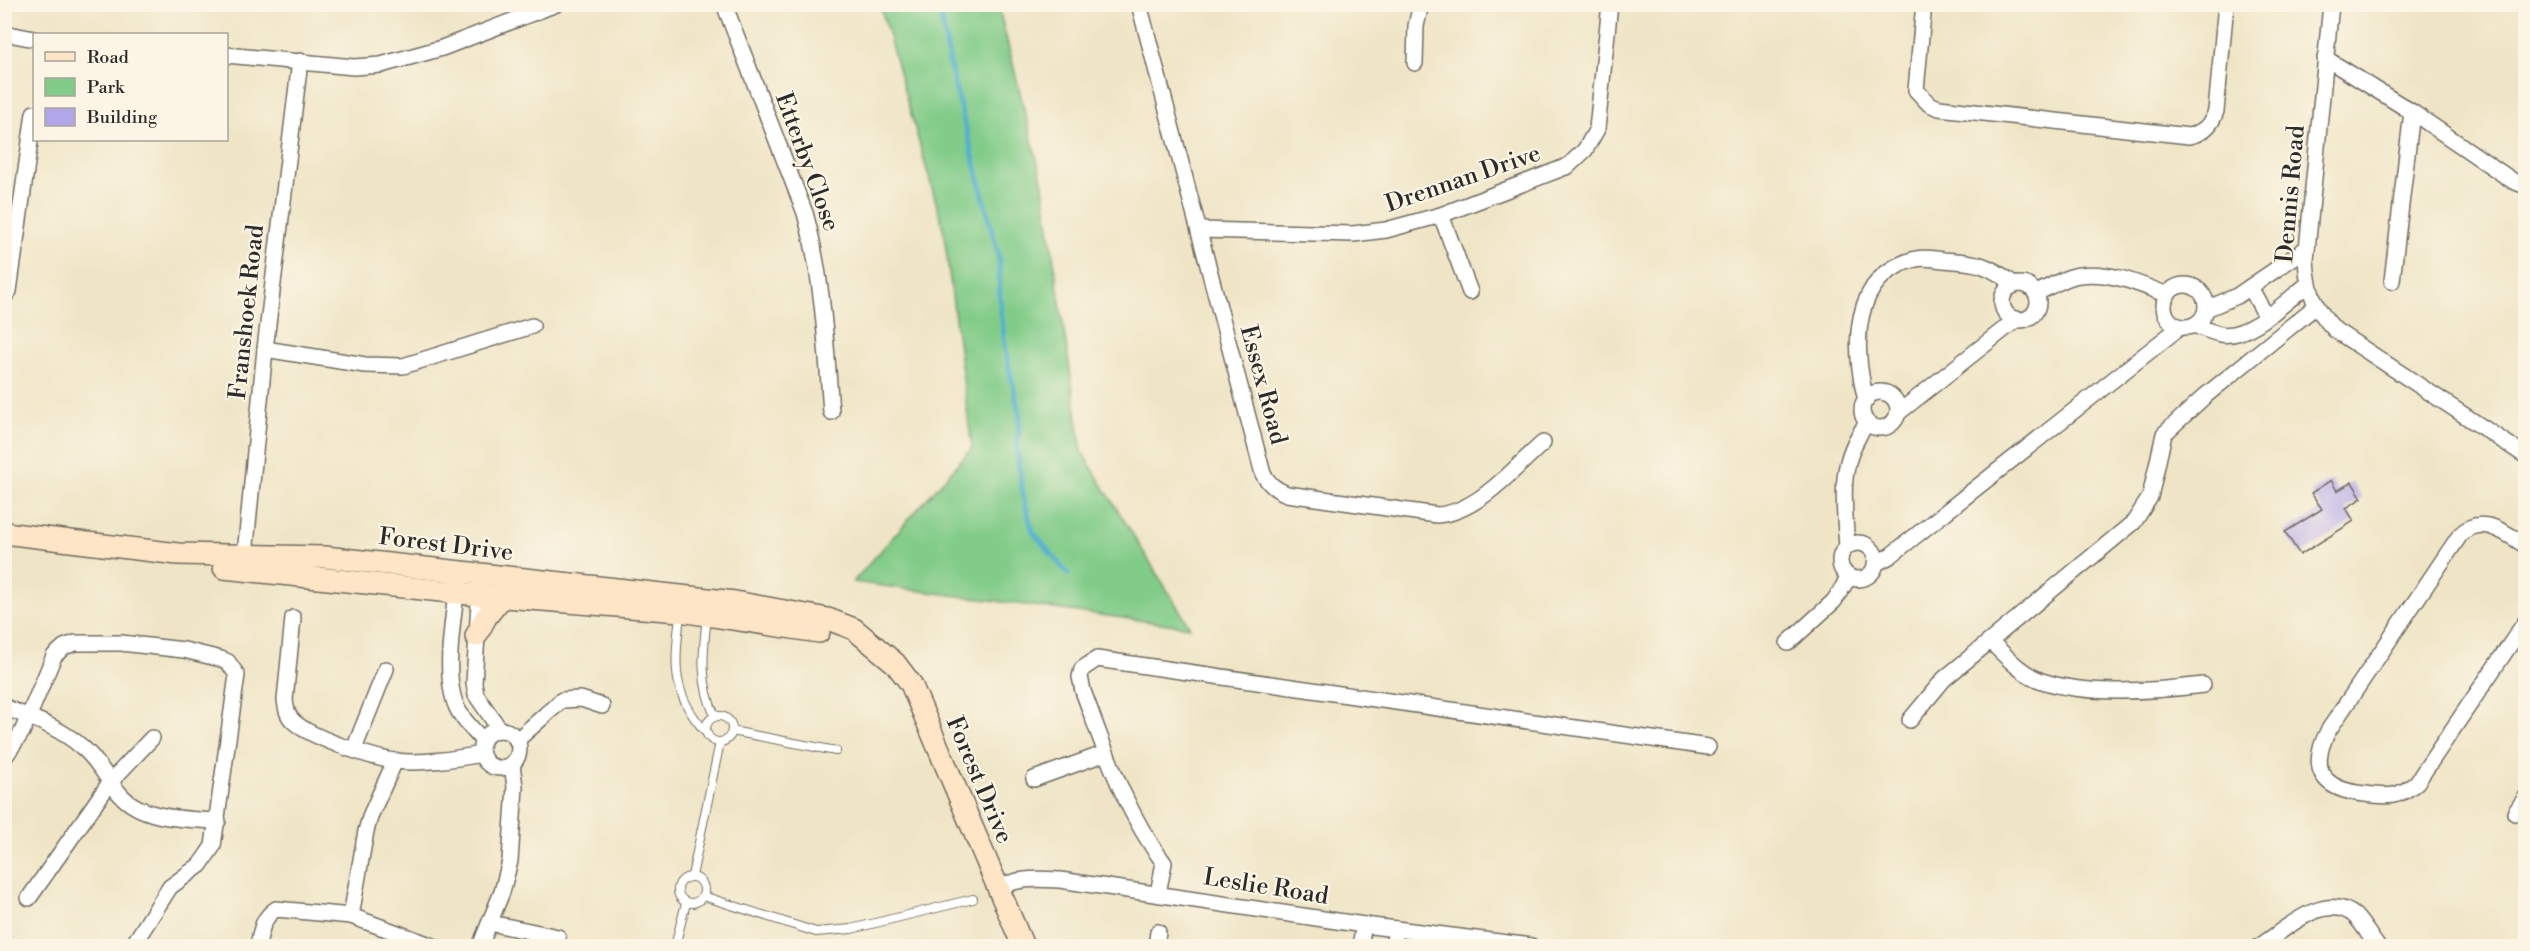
<svg xmlns="http://www.w3.org/2000/svg" width="2530" height="951" font-family="'Libre Bodoni',serif">
<style>
.green{fill:#82cc89;stroke:#567c5a;stroke-width:1.5}
.lines{fill:none;stroke-linecap:round;stroke-linejoin:round}
.stream{stroke:#51afcf;stroke-width:5}
.building{fill:#b1a7e8}
.lane-casing{stroke:#706c61;stroke-width:10}
.street-casing{stroke:#706c61;stroke-width:18}
.secondary-casing{stroke:#706c61;stroke-width:24}
.lane{stroke:#fff;stroke-width:8}
.street{stroke:#fff;stroke-width:15}
.secondary{stroke:#fde5c5;stroke-width:21}
.labels{text-anchor:middle;dominant-baseline:central;stroke-width:4.5;stroke-linejoin:round;paint-order:stroke}
.street-label{font-size:24px;fill:#2b2b2b;stroke:#fcf5e5}
</style>
<rect width="100%" height="100%" fill="#fcf5e5"/>
<filter id="ink" filterUnits="userSpaceOnUse"><feTurbulence type="fractalNoise" baseFrequency=".0167" numOctaves="2"/><feDisplacementMap in="SourceGraphic" scale="12" xChannelSelector="R" yChannelSelector="G"/><feConvolveMatrix kernelMatrix="1 2 1 2 8 2 1 2 1" color-interpolation-filters="sRGB"/></filter>
<filter id="wash" filterUnits="userSpaceOnUse"><feTurbulence type="fractalNoise" baseFrequency=".008" numOctaves="4" result="noise"/><feDisplacementMap in="SourceGraphic" scale="24" xChannelSelector="R" yChannelSelector="G"/><feGaussianBlur stdDeviation="1.35" result="paint"/><feColorMatrix in="noise" values="0 0 0 0 0 0 0 0 0 0 0 0 0 0 0 0 0 1.4 0 .05"/><feComposite in="paint" operator="in"/></filter>
<g filter="url(#wash)">
<rect width="100%" height="100%" fill="#efe5c6"/>
<!-- green -->
<polygon class="green" points="880,5 998,5 1042,180 1082,452 1190,627 853,582 972,448 943,227"/>
<g class="lines">
<!-- stream -->
<polyline class="stream" points="939,4 951,70 999,258 1000,301 1006,354 1020,416 1017,450 1023,496 1033,532 1068,574"/>
</g>
<g id="blocks">
<!-- building -->
<polygon class="building" points="2331,480 2337,491 2352,482 2362,498 2346,508 2354,521 2300,555 2285,532 2322,509 2311,493"/>
</g>
</g>
<g filter="url(#ink)">
<use href="#blocks" fill-opacity="0" stroke="#706c61" stroke-width="1.5"/>
<g class="lines">
<defs>
<g id="lane">
<path d="M680,614c-5,50 -10,79 26,118"/>
<path d="M707,616c-4,36 -8,66 8,100"/>
<circle cx="719" cy="729" r="13"/>
<polyline points="732,731 836,751"/>
<polyline points="692,876 720,742"/>
<circle cx="691" cy="890" r="13"/>
<polyline points="703,896 816,932 851,929 973,899"/>
<polyline points="675,946 686,903"/>
</g>
<g id="street">
<path d="M724,4l81,209c18,65 21,132 26,199"/>
<path d="M1139,4l124,470c7,11 12,15 24,20l150,21c40,-2 77,-47 106,-72"/>
<path d="M1924,4l-8,86 13,14 10,4 250,28c14,-3 23,-12 27,-25l10,-107"/>
<path d="M2331,4l-25,256c2,31 8,48 29,70l191,126"/>
<polyline points="4,33 34,39"/>
<polyline points="226,55 354,67 381,65 442,48 556,4"/>
<polyline points="2325,58 2412,112 2513,181 2526,186"/>
<polyline points="1415,63 1416,26 1421,4"/>
<polyline points="1441,215 1470,292"/>
<polyline points="1199,230 1353,234 1386,230 1441,215 1568,166 1585,150 1597,129 1610,4"/>
<polyline points="2392,281 2412,112"/>
<circle cx="2020" cy="302" r="18"/>
<circle cx="2185" cy="306" r="21"/>
<polyline points="2250,287 2266,316"/>
<path d="M2036,293c13,-5 30,-17 44,-18 30,-4 60,9 87,20"/>
<polyline points="4,297 9,291 34,113"/>
<polyline points="2206,309 2237,296 2307,248"/>
<path d="M2194,325c8,3 17,7 26,9 28,6 66,-33 87,-49"/>
<polyline points="265,349 365,365 403,366 532,326"/>
<circle cx="1880" cy="410" r="18"/>
<path d="M1866,400c-13,-52 -16,-125 50,-141 8,-2 19,0 27,1 34,2 45,4 72,25"/>
<polyline points="1898,413 2017,319"/>
<circle cx="1858" cy="561" r="18"/>
<path d="M2526,546c-20,-13 -45,-33 -66,-11l-132,196c-20,39 -5,59 37,63 23,3 34,4 52,-12l109,-161"/>
<path d="M1847,547c-3,-47 -10,-84 20,-124"/>
<polyline points="1875,564 1890,556 2180,327"/>
<polyline points="244,565 265,349 300,61"/>
<path d="M457,583c-3,36 -15,92 0,125 6,13 17,22 26,33"/>
<polyline points="480,587 474,683 476,695 500,730"/>
<path d="M293,618l-8,82c1,8 2,15 8,21 16,16 79,37 102,40 28,3 59,-2 87,-7"/>
<path d="M1991,642c15,14 30,32 51,39 46,15 114,10 161,4"/>
<polyline points="1788,643 1834,601 1849,577"/>
<path d="M4,707c28,11 55,20 78,40 16,13 24,31 37,46 22,27 67,26 99,28"/>
<polyline points="1910,720 1944,679 2134,522 2150,497 2164,434 2205,396 2316,306"/>
<circle cx="500" cy="749" r="19"/>
<polyline points="517,740 562,700 581,699 602,706"/>
<polyline points="354,749 386,669"/>
<polyline points="4,758 22,732 54,656 64,647 75,643 121,643 184,650 221,659 228,662 237,675 213,846 200,865 170,887 133,945"/>
<polyline points="1034,779 1106,753"/>
<polyline points="2515,813 2526,797"/>
<path d="M997,889c20,-12 40,-10 63,-9l304,45 167,21"/>
<path d="M1158,893l6,-30c-39,-51 -59,-113 -81,-172l-3,-14 2,-8 15,-10 611,88"/>
<polyline points="29,898 111,781 152,738"/>
<polyline points="351,916 433,946"/>
<polyline points="490,923 558,937"/>
<path d="M258,946c3,-15 4,-28 18,-37l75,7 15,-85 5,-17 24,-53"/>
<polyline points="480,946 502,892 510,861 515,787 512,764"/>
<polyline points="1156,946 1158,932"/>
<polyline points="1360,946 1364,925"/>
<polyline points="1393,946 1396,929"/>
<path d="M2260,946c25,-16 65,-56 95,-30 8,8 15,21 22,30"/>
</g>
<g id="secondary">
<polyline points="4,533 178,554 325,557 735,602 828,619 854,629 895,663 911,684 1023,946"/>
<polyline points="224,568 479,595 680,611 819,632"/>
<polyline points="476,636 486,617 503,596"/>
</g>
</defs>
<!-- lane casing -->
<use href="#lane" class="lane-casing"/>
<!-- street casing -->
<use href="#street" class="street-casing"/>
<!-- secondary casing -->
<use href="#secondary" class="secondary-casing"/>
<!-- lane -->
<use href="#lane" class="lane"/>
<!-- street -->
<use href="#street" class="street"/>
<!-- secondary -->
<use href="#secondary" class="secondary"/>
</g>
</g>
<g class="labels">
<!-- street labels -->
<g class="street-label">
<text transform="translate(807 162) rotate(70)">Etterby Close</text>
<text transform="translate(1463 179) rotate(-19)">Drennan Drive</text>
<text transform="translate(2291 194) rotate(-85)">Dennis Road</text>
<text transform="translate(247 312) rotate(-84)">Franshoek Road</text>
<text transform="translate(1263 385) rotate(75)">Essex Road</text>
<text transform="translate(446 545) rotate(7)">Forest Drive</text>
<text transform="translate(979 780) rotate(67)">Forest Drive</text>
<text transform="translate(1266 887) rotate(9)">Leslie Road</text>
</g>
</g>
<!-- margin -->
<rect width="2530" height="951" fill="none" stroke="#fcf5e5" stroke-width="24"/>
<!-- legend -->
<rect x="33" y="33" width="195" height="108" fill="#fcf5e5" stroke="#a8a49b" stroke-width="1.5"/>
<rect x="45" y="52" width="30" height="9" fill="#fde5c5" stroke="#a8a49b" stroke-width="1.5"/>
<text x="87" y="63" font-size="18" fill="#2b2b2b">Road</text>
<rect x="45" y="78" width="30" height="18" fill="#82cc89" stroke="#a8a49b" stroke-width="1.5"/>
<text x="87" y="93" font-size="18" fill="#2b2b2b">Park</text>
<rect x="45" y="108" width="30" height="18" fill="#b1a7e8" stroke="#a8a49b" stroke-width="1.5"/>
<text x="87" y="123" font-size="18" fill="#2b2b2b">Building</text>
</svg>
